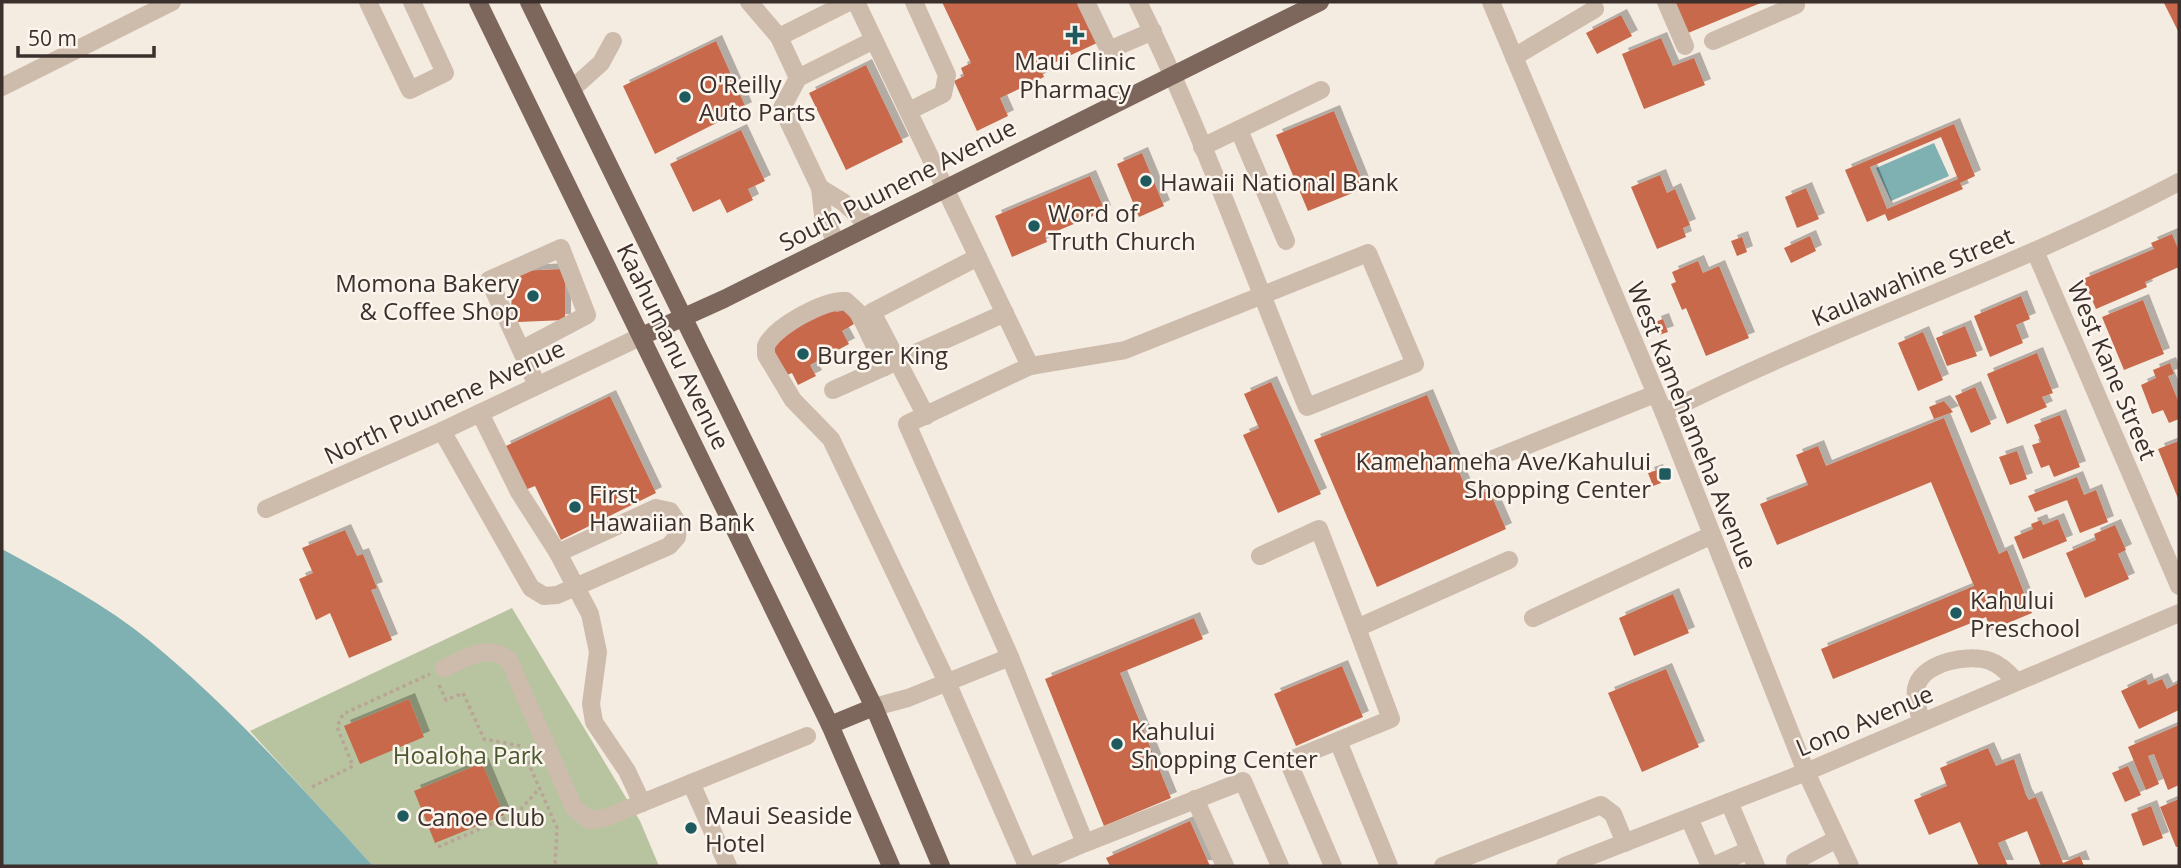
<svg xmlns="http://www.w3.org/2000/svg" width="2181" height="868" font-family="'Open Sans',sans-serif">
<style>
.green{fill:#b8c4a0}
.water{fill:#7fb0b2}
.building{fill:#c8694b;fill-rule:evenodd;filter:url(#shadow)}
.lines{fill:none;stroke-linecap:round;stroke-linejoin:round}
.path{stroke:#b9a596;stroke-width:3.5;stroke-dasharray:3.5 3.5;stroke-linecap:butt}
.minor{stroke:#cdbbac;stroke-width:18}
.major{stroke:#7d675c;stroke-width:18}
.poi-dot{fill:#1f5a5e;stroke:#fbf5ee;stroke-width:2.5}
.labels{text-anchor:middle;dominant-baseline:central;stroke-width:5;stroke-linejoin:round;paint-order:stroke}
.poi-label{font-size:24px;fill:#3b302b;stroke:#fbf5ee;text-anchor:start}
.street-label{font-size:24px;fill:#3b302b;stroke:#fbf5ee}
.park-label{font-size:24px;fill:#4a5a2e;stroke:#fbf5ee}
</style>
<defs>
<filter id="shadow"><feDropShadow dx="6" dy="-6" stdDeviation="0" flood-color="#0004"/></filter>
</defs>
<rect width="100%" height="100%" fill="#f4ebe1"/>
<!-- green -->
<polygon class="green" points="512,608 640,821 659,866 373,866 250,731"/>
<!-- water -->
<g class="water">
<polygon points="1934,143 1949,176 1891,201 1876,168"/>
<path d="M2,549c51,28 104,56 149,93 82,68 151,146 222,224h-371z"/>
</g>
<!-- building -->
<g class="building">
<polygon points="942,2 1078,2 1097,43 1041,69 1044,77 1000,98 1008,116 977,131 954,81 964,76 961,68 971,63"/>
<polygon points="1674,2 1763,2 1688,33"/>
<polygon points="2167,2 2179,2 2179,33 2164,3"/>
<polygon points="1621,15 1632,36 1597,54 1586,33"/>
<polygon points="1661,38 1673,66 1694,58 1705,85 1644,109 1622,54"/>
<polygon points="716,41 746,108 655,154 623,86"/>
<polygon points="866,65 903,142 846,170 809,93"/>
<polygon points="1334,111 1365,188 1308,211 1276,135"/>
<path d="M1954,124l21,52 -15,7 3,6 -75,32 -3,-7 -18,8 -22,-52zM1941,137l17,42 -71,30 -17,-42z"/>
<polygon points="741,130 765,181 748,189 753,200 727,213 720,199 693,212 670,164"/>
<polygon points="1142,153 1164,206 1139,217 1117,164"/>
<polygon points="1660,175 1667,193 1675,189 1690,225 1683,228 1686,237 1657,249 1631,187"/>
<polygon points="1090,176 1105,211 1045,236 1047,242 1012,257 995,216"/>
<polygon points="1806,188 1819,219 1797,228 1785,197"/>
<polygon points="2172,234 2179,251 2179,267 2145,282 2147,287 2096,309 2083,279 2154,249 2151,243"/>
<polygon points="1810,236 1816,251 1791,263 1784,248"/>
<polygon points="1742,237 1747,252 1737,256 1731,241"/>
<polygon points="1698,261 1703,273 1719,266 1749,338 1706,356 1686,308 1682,310 1671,284 1676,282 1672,272"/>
<polygon points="565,269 565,320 518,322 520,308 511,308 513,283 520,282 519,271"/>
<polygon points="2021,296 2030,319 2016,325 2023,343 1990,357 1974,316"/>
<polygon points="2143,300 2164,354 2124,370 2102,317"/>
<polygon points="831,303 836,312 846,310 854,324 842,331 849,344 810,365 816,376 798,385 792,373 787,375 770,343"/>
<polygon points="1663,319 1668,332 1659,335 1655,322"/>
<polygon points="1965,326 1977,356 1947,366 1936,338"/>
<polygon points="1923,332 1943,380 1918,391 1898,343"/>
<polygon points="2037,353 2053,393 2042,397 2047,407 2007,424 1987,374"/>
<polygon points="2170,363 2174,374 2168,376 2179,403 2179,419 2169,423 2163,410 2152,414 2141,385 2156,378 2153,370"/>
<polygon points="1271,382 1321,494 1278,513 1243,435 1259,428 1244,394"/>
<polygon points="1975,387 1991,424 1971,433 1955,396"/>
<polygon points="1427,395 1470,498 1489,490 1506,529 1377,587 1314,440"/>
<polygon points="610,396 656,493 561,540 535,486 525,490 504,447"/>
<polygon points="1944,401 1953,412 1934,419 1929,407"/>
<polygon points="2060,415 2080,467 2054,477 2049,465 2041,468 2032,445 2041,442 2034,425"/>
<polygon points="1944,418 1999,554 2007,550 2032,613 1991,630 1986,617 1833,679 1821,649 1974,586 1931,482 1777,545 1760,504 1808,485 1796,455 1818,446 1826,466"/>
<polygon points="2179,441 2179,501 2158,449"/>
<polygon points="2017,451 2027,479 2010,485 1999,457"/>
<polygon points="1657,470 1661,483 1653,486 1648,473"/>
<polygon points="2077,477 2084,495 2096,490 2108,522 2080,533 2067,500 2035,512 2028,496"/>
<polygon points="2058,519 2067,541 2023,559 2014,537 2033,529 2031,524 2041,520 2043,525"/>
<polygon points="2115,525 2126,550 2118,554 2129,579 2085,598 2066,553 2096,540 2094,534"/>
<polygon points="345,530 357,556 363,554 377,588 371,590 392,640 349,658 330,613 316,620 299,579 313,573 302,548"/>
<polygon points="1673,594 1689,633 1634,656 1619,618"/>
<polygon points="1194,618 1203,639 1120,673 1171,798 1104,826 1045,679"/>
<polygon points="1342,666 1363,717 1296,746 1274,694"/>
<polygon points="1666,669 1699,747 1642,772 1608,693"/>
<polygon points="2146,679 2148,685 2162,679 2167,689 2178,683 2179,710 2139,729 2121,691"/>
<polygon points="409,699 424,737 360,764 344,726"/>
<polygon points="2179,725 2179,785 2168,790 2154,754 2148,756 2159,784 2146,790 2128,747"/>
<polygon points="1988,748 1996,766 2014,759 2026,795 2029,800 2036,797 2063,863 2080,856 2084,866 2041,866 2027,831 1998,843 2008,866 1979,866 1960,822 1929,835 1914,800 1947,786 1940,768"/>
<polygon points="482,763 504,815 435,843 414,791"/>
<polygon points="2128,766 2141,795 2125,802 2112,773"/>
<polygon points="2179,799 2179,846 2176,847 2160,807"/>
<polygon points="2151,806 2163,838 2143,846 2131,814"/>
<polygon points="1190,821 1210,866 1110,866 1106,858"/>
</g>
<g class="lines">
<!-- path -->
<g class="path">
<polyline points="439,685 446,700 463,693 484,739 521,746 557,828 555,866"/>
<polyline points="312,787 353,766 337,727 343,714 430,674"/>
<polyline points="438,847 517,813 540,788"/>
</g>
<!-- minor -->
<g class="minor">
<polyline points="368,2 410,90 445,73 412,2"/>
<polyline points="749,2 779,37 798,78"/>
<polyline points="856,2 1030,366 907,424 1010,657 1085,843 1243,781 1280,866"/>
<polyline points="1086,2 1109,50 1153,31"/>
<polyline points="1491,2 1664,413 1806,772 1850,866"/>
<polyline points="1666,2 1685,46"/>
<polyline points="779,37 849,2"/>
<polyline points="1713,41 1796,5 1794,2"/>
<polyline points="1514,57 1595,9"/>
<polyline points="2,87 172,2"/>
<polyline points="572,89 601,63 613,41"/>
<polyline points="909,111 943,94 947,75 914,2"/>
<polyline points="1239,130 1286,241"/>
<polyline points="1202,147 1321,90"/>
<polyline points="820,188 843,202 869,226"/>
<polyline points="836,242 823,215 820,188 782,108 798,78 874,40"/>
<polyline points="2035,251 2179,586"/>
<polyline points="521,350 587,315 561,248 489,280 537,385"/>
<path d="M1030,366l95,-16 243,-97 47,111 -108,43c-56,-135 -104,-274 -169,-405"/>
<path d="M885,367l-26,-54 -13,-12c-21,-2 -72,26 -80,45v9l27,45 38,39 116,243 80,184"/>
<polyline points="833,390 1005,313"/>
<polyline points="480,413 519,492 558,553 590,614 598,652 591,704 594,722 627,771 642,803"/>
<path d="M1664,413c168,-85 348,-143 515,-231"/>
<polyline points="926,416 872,312 978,257"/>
<polyline points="442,431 531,588 544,596 557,595 669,546 677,537 678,523 670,511 656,508 558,553"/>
<polyline points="1483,463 1655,394"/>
<polyline points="266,509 442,431 642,336"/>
<polyline points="1260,556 1319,529 1357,628 1509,560"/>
<polyline points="1533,618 1712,535"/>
<path d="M444,668c22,-10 43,-25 65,-8l65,148 15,12 16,-2 202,-82"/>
<polyline points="874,707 908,698 1010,657"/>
<path d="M1921,722c-2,-11 -8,-27 -4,-37 8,-23 53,-32 73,-24 11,4 18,12 26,20"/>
<polyline points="1338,741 1389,866"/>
<polyline points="691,783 728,866"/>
<polyline points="1195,799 1225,866"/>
<polyline points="1729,802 1756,866"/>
<polyline points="1689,818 1710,866"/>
<polyline points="1031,866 1085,843"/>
<polyline points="1333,866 1288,761 1391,719 1357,628"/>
<polyline points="1443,866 1601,805 1613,814 1625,843"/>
<polyline points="1565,866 1806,772 2179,613"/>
<polyline points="1713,866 1749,850"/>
<polyline points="1797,866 1795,861 1837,839"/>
</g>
<!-- major -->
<g class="major">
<polyline points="478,2 830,725 891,866"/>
<polyline points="529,2 874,707 941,866"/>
<polyline points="642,336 724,299 1320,2"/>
<polyline points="830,725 874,707"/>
</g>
</g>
<!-- markers -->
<g class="poi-dot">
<path d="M1071.5 24.5h7v7h7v7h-7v7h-7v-7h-7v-7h7z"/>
<circle cx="685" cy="97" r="7"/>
<circle cx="1146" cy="181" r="7"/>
<circle cx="1034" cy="226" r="7"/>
<circle cx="533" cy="296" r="7"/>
<circle cx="803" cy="354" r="7"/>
<rect x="1658" y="467" width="14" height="14" rx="3.5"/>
<circle cx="575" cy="507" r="7"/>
<circle cx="1956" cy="613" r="7"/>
<circle cx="1117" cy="744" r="7"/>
<circle cx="403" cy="816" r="7"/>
<circle cx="691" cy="828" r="7"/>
</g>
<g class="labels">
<!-- poi labels -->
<g class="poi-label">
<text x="1075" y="60" text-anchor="middle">Maui Clinic<tspan x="1075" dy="28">Pharmacy</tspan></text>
<text x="699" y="83">O'Reilly<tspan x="699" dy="28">Auto Parts</tspan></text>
<text x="1160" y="181">Hawaii National Bank</text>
<text x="1048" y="212">Word of<tspan x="1048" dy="28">Truth Church</tspan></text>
<text x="519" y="282" text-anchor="end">Momona Bakery<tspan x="519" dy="28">&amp; Coffee Shop</tspan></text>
<text x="817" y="354">Burger King</text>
<text x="1651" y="460" text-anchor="end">Kamehameha Ave/Kahului<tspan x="1651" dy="28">Shopping Center</tspan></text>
<text x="589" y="493">First<tspan x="589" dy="28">Hawaiian Bank</tspan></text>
<text x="1970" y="599">Kahului<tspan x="1970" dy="28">Preschool</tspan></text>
<text x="1131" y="730">Kahului<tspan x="1131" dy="28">Shopping Center</tspan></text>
<text x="705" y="814">Maui Seaside<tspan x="705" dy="28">Hotel</tspan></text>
<text x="417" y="816">Canoe Club</text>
</g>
<!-- street labels -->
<g class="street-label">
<text transform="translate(897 184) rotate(-27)">South Puunene Avenue</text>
<text transform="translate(1912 276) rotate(-23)">Kaulawahine Street</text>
<text transform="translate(674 346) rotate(64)">Kaahumanu Avenue</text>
<text transform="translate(2113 370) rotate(67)">West Kane Street</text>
<text transform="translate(444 401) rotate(-25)">North Puunene Avenue</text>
<text transform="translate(1693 425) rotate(68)">West Kamehameha Avenue</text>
<text transform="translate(1864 720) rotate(-23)">Lono Avenue</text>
</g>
<!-- park labels -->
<g class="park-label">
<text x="468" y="754">Hoaloha Park</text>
</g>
</g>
<!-- border -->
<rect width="2181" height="868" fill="none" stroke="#3b302b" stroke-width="7"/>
<!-- scale -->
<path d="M18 46v10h136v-10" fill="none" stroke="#3b302b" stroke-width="3.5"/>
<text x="28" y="46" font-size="21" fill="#3b302b" stroke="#fbf5ee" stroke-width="5" paint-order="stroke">50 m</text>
</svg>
